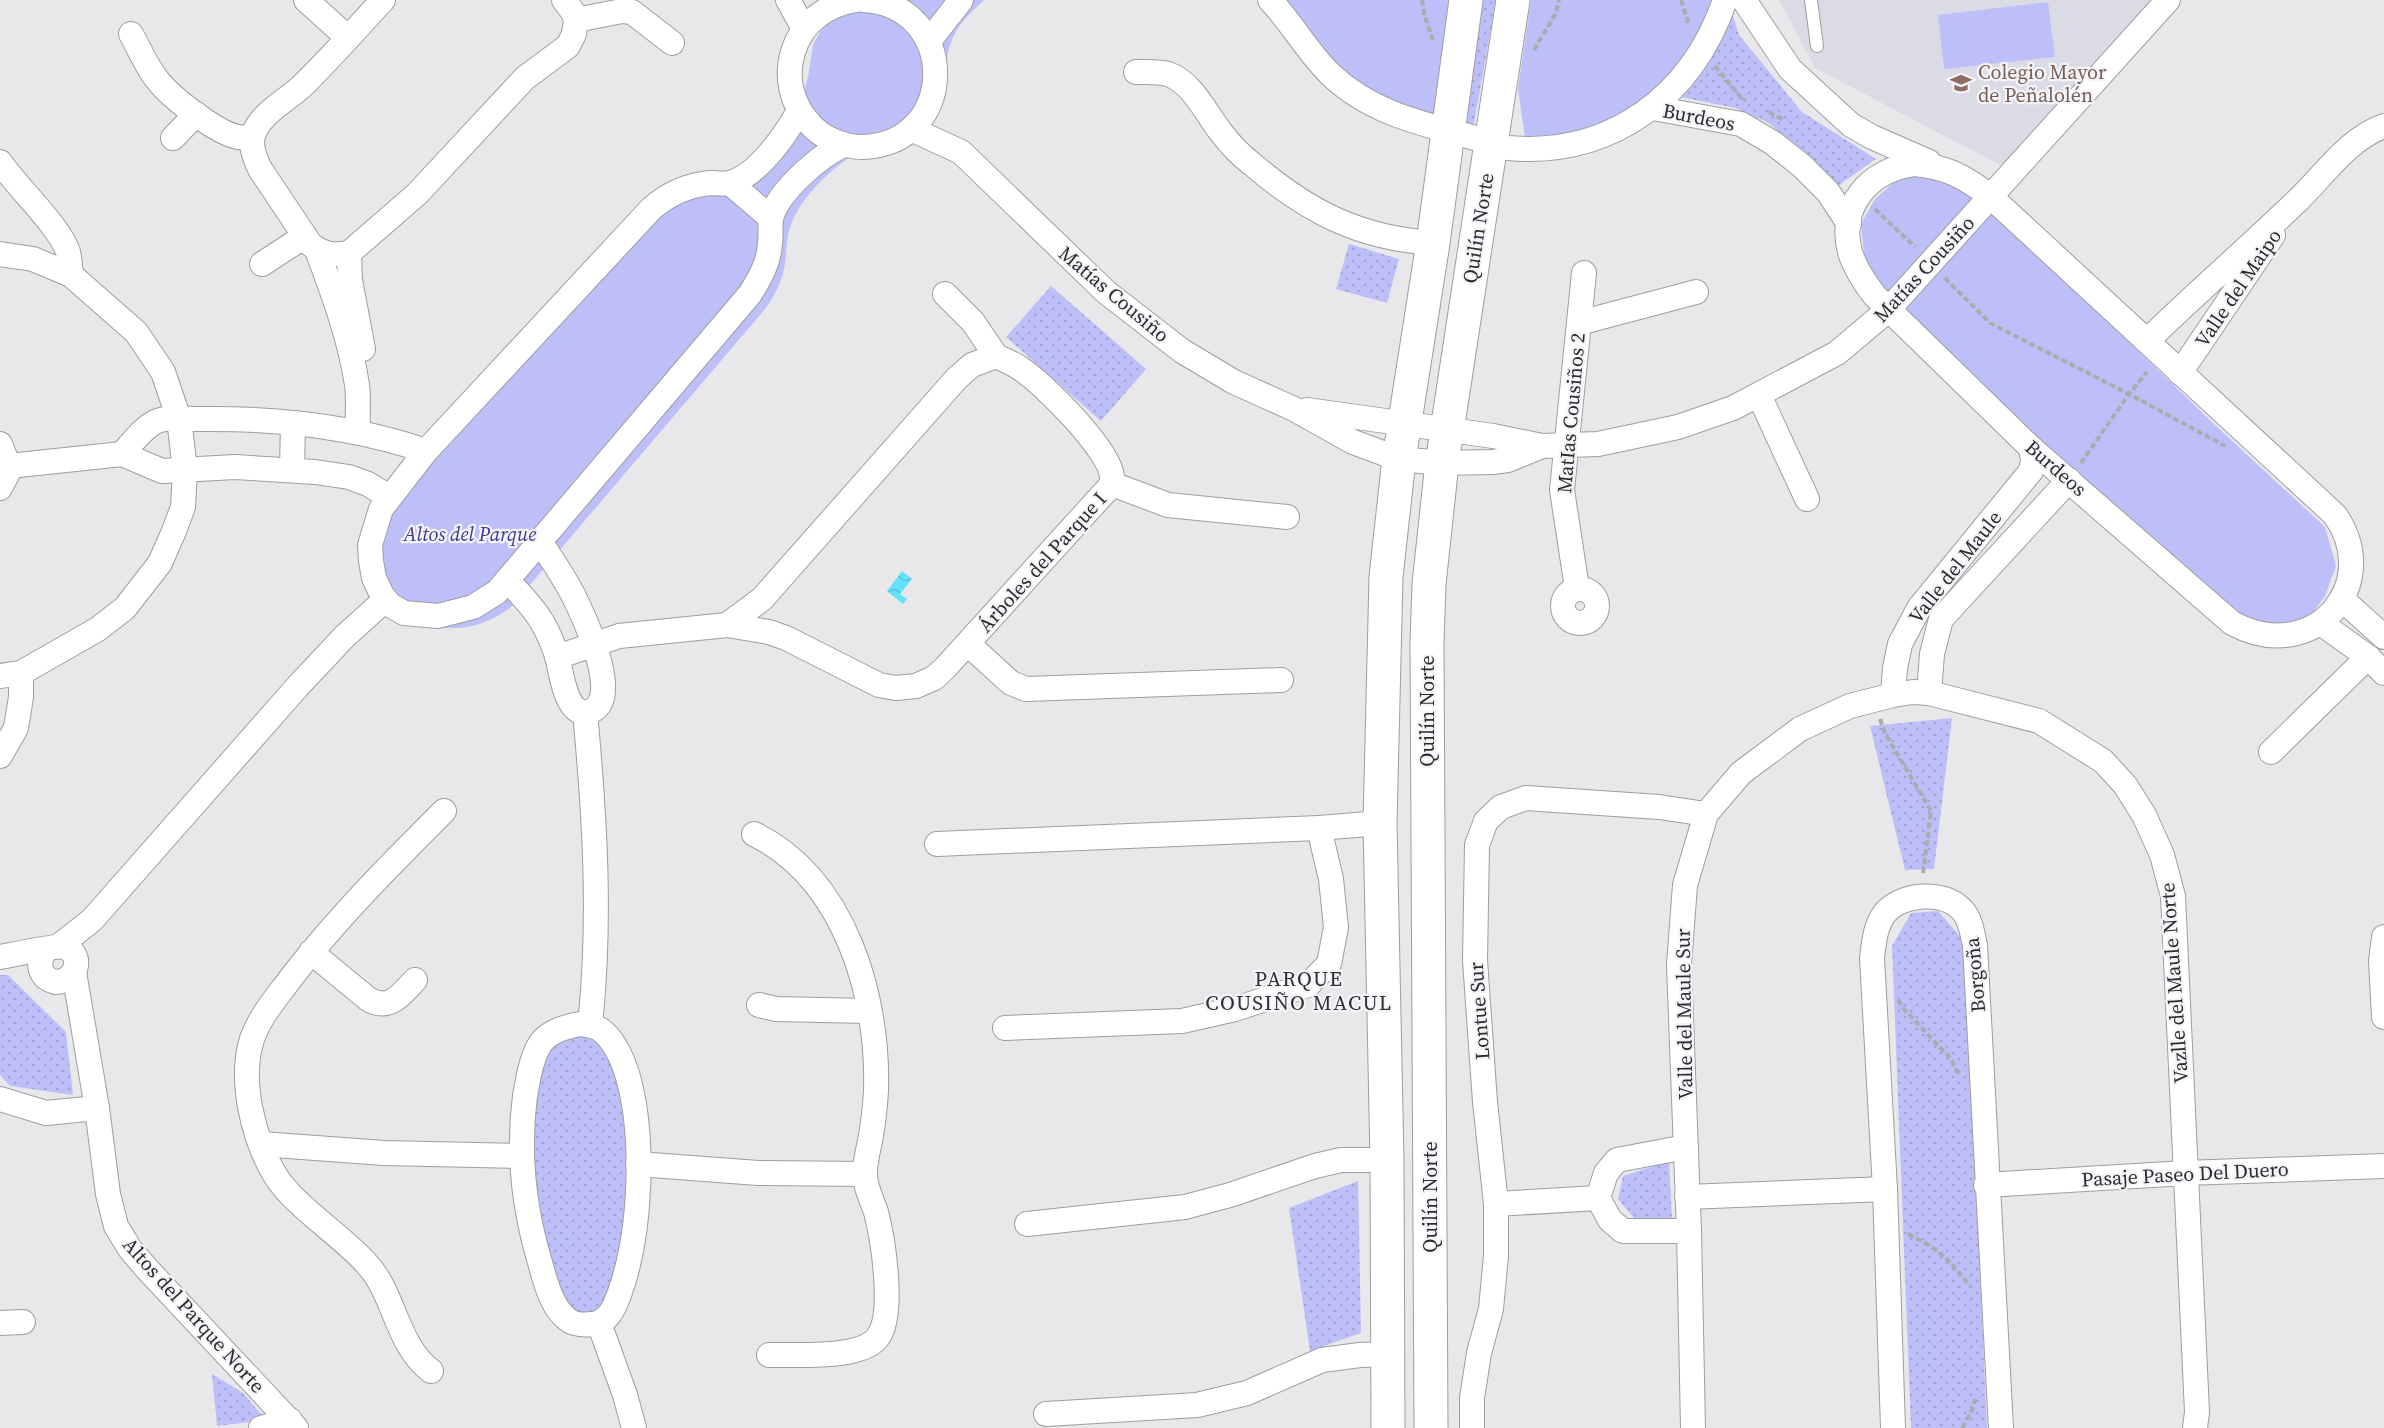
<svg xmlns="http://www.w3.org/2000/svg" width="2384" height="1428" font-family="'Source Serif 4',serif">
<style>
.built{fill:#dadbe5}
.grass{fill:url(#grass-dots)}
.park{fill:#bcbff8}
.water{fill:url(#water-waves)}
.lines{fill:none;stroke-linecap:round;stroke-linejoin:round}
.lane-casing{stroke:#9e9ea1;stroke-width:14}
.street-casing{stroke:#9e9ea1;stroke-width:26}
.secondary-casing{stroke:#9e9ea1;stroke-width:35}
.path{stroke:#abacae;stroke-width:4;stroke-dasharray:6 3;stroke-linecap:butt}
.lane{stroke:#fff;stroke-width:12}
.street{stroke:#fff;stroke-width:24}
.secondary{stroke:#fff;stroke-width:33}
.labels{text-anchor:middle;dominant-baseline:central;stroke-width:4.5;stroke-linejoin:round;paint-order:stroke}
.education-label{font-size:20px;fill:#785e54;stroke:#f5f5f9;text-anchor:start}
.street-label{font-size:20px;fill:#2b2c2d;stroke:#f5f5f9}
.park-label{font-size:20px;font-style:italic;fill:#403693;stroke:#f5f5f9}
.neighbourhood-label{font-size:21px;letter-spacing:1.5px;fill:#2f3032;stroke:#f5f5f9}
</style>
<defs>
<pattern id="grass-dots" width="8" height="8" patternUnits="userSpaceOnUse" patternTransform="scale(1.5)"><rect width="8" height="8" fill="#bcbff8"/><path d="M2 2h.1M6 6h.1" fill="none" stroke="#a2a4d5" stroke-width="1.8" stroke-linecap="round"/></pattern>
<pattern id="water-waves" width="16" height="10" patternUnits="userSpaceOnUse" patternTransform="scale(1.5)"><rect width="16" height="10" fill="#62e3fb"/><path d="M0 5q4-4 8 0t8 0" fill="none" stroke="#55c3d7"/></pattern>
</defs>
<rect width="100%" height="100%" fill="#e8e8eb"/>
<!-- built -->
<polygon class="built" points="1779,0 2154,0 2006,168 1815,68"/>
<!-- grass -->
<g class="grass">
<polygon points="1476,0 1496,0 1473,129 1462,129"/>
<polygon points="1730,5 1739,35 1802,112 1876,159 1839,185 1769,123 1735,108 1676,96"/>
<polygon points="1349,244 1399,259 1387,303 1336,289"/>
<polygon points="1051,286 1146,369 1101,421 1006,337"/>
<polygon points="1952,718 1934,869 1905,870 1870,726"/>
<polygon points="1938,911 1965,942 1987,1428 1911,1428 1892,946 1911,913"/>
<polygon points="0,975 8,975 66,1032 73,1095 10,1086 0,1075"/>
<path d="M581,1036c6,2 12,4 17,7 42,35 29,190 16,239 -3,10 -8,20 -12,30l-21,3c-4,-2 -9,-5 -12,-8 -10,-12 -14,-32 -18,-47 -15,-57 -22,-116 -12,-174 2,-10 3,-22 8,-31 7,-14 20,-18 34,-19z"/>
<polygon points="1669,1161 1672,1219 1634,1218 1618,1199 1623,1176"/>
<polygon points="1358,1181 1361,1333 1310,1351 1289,1208"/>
<polygon points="212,1374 243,1393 266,1420 217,1426"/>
</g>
<!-- park -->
<g class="park">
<path d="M889,0h95c-14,13 -28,26 -34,45 -6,18 -2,38 -9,56 -50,31 -124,64 -149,121 -6,14 -5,26 -7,41 -2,17 -10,32 -20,46l-253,297c-29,23 -52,24 -88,21l-46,-51 7,-65 263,-302 99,-41 53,-62 8,-29 5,-32 7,-13 10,-11 11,-8z"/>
<polygon points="1267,0 1462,0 1441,137 1398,126"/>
<path d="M1531,0h180c-15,59 -64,110 -122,129 -21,6 -42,8 -64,9l-7,-49z"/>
<polygon points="2048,2 2055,57 1944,69 1938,15"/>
<polygon points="1900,177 1938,177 1986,204 2214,424 2325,527 2336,566 2325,596 2306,622 2291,628 2235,617 2058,466 1891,303 1864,255 1861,224 1875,199"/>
</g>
<!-- water -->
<polygon class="water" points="902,571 912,579 900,594 907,599 903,604 887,591"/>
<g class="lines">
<defs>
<polyline id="lane" points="1811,0 1817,46"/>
<g id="street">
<polyline points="306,0 348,38"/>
<path d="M383,0c-27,29 -54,60 -83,88 -15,13 -39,26 -46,45 -5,12 1,25 6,36l50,75c12,10 24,12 39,9l68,-59 108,-116 43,-32 6,-12 2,-14 -3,-8 -9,-12"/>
<polyline points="788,0 804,29"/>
<path d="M856,0c-30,5 -54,22 -63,52 -8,26 -1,53 17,72 13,15 34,23 53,23 95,-3 97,-141 1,-147"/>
<path d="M1270,0c22,23 38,53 61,75 50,47 115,52 177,73 104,9 184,-52 217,-148"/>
<polyline points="1744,0 1790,69 1851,125 1872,137 1929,162"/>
<polyline points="576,20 622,11 632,12 672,43"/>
<path d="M131,34c9,16 16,34 28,48 14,17 58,51 79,55 5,1 10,1 14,1"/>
<polyline points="929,41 961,0"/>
<path d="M1136,72c11,0 22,-1 32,2 24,8 38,39 52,57 9,12 20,24 32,33 56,48 107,74 181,79"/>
<polyline points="1653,108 1741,124 1773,143 1802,166 1828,192 1849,224"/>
<path d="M799,111c-13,23 -42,66 -70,72 -6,1 -13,0 -19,0 -22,2 -42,11 -59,26l-225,242 -45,58 -11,36 1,16 3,17 8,17 8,10 14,8 34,3 35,-9 24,-15 253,-298c10,-16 19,-31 20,-51 1,-8 0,-16 1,-23 3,-25 50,-66 73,-75"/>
<polyline points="911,129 961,152 1106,292 1182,351 1234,382 1294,409 1353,442 1399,459 1442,463 1492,462 1508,460 1542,446 1598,444 1678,427 1733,408 1837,353 1888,310 2168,0"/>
<polyline points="173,138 196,114"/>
<path d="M0,162c17,25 60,65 68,90 2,7 2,16 3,23"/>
<path d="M1914,164c34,3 51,13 77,33l344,318c49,70 -22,152 -103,108l-201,-175 -156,-152c-10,-13 -20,-27 -25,-44 -12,-46 19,-82 64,-88z"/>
<polyline points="730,183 771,218"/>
<path d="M317,250c16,43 33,88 40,135 2,14 0,31 1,46"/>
<polyline points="349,253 350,280 363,349"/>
<polyline points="0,254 33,259 71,275 136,332 163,372 179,419 185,470 183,507 174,531 160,563 125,608 98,629 21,673 0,676"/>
<polyline points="262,264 305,236"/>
<polyline points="945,294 973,322 996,356"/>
<polyline points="1579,323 1696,292"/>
<path d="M2147,341c48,-47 99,-91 148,-138 28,-26 52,-64 89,-77"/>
<polyline points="2180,373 2273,235"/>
<polyline points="1759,395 1807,499"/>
<polyline points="1307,410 1493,436 1542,446"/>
<polyline points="0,444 10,469 0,488"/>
<path d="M122,454c10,-11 20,-25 33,-32 12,-6 32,-3 45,-3 77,-1 153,7 226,32"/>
<polyline points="9,466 122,454 162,471 235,467 315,472 349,477 368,484 389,497"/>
<polyline points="292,470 293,423"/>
<polyline points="1112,484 1168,505 1287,517"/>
<path d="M507,580c12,13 26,26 35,42 6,10 11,22 15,34 4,14 8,59 30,56 37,-6 0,-88 -9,-107 -10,-22 -24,-43 -38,-63"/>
<polyline points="1577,588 1562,490 1584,273"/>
<circle cx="1580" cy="606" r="17"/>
<polyline points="2344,601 2384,637"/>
<polyline points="2322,624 2368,657 2384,673"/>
<polyline points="968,644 1011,683 1026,689 1281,680"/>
<path d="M557,657l62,-21 108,-11 42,7 17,6 93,47 17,3 20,-2 18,-8 11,-10 159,-175c5,-5 9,-9 8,-16 -1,-26 -69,-94 -91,-108 -8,-6 -17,-9 -25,-13l-24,9 -15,13 -195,221 -35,26"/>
<polyline points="1929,693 1932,654 1941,619 2069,480"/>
<polyline points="1893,695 1895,668 1900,644 1919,608 2031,471 2033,460 2031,448"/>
<path d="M585,713c10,104 16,208 5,312"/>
<polyline points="2271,752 2368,657"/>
<polyline points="0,756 16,728 21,697 21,673"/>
<polyline points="1319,828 1380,823"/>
<path d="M754,834c91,45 125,162 122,257 -1,17 -3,34 -6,50 -2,10 -5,21 -5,31 -1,13 7,28 11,40 7,27 19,102 2,125 -17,23 -82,17 -109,18"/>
<polyline points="937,844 1319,828 1331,879 1336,927 1329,964 1308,985 1235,1009 1182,1021 1005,1028"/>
<polyline points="2384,937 2381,961 2384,1017"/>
<polyline points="59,946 92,920 298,686 345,636 385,600"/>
<path d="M311,952l57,47c21,13 34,-5 47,-19"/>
<path d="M0,957c11,-2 58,-12 65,-10 20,9 11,34 -9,35 -17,-4 -20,-19 -10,-32"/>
<polyline points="74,972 97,1108 108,1194 116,1226 130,1249 148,1270 296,1428"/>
<polyline points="759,1005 776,1009 868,1011"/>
<path d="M580,1024c7,1 15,2 21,6 14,11 22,30 27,47 17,61 13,156 -8,215 -5,14 -11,31 -28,32 -8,1 -18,1 -25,-5 -15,-12 -21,-35 -26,-53 -17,-56 -24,-111 -16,-170 3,-17 6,-37 15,-52 9,-13 25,-17 40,-20z"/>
<polyline points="0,1099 46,1113 97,1108"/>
<polyline points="261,1144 384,1153 521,1156"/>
<polyline points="1686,1147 1617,1160 1606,1173 1598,1198 1610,1220 1623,1231 1689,1231"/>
<polyline points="638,1164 758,1173 864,1174"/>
<polyline points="1986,1185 2185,1173 2384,1166"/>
<polyline points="1687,1197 1885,1189"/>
<polyline points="1496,1204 1598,1198"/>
<polyline points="1027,1224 1185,1207 1230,1195 1315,1166 1341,1160 1387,1160"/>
<polyline points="0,1323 23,1322"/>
<polyline points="599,1323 625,1395 634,1428"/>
<path d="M431,1371c-35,-26 -36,-78 -65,-108 -25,-28 -73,-58 -91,-88 -22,-37 -36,-95 -23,-136 8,-23 25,-42 39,-61 46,-60 100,-114 153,-167"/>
<polyline points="1046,1414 1197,1405 1247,1393 1322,1360 1360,1355 1389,1354"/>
<polyline points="261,1428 290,1420"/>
<polyline points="1472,1428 1472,1398 1479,1353 1491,1309 1496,1256 1496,1204 1485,1102 1475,960 1477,845 1486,821 1501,807 1526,798 1659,807 1706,814"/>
<polyline points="1693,1428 1689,1231 1679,965 1685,885 1706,814 1741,773 1800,729 1850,706 1893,695 1913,692 1929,693 2039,721 2103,761 2125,785 2144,815 2162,855 2173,896 2197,1412 2195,1428"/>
<path d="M1893,1428l-8,-239 -13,-231c2,-16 3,-32 13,-45 17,-20 59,-23 77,-3 9,9 10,23 13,35l26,483"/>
</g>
<g id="secondary">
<polyline points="1388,1428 1387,1160 1380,823 1386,577 1399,459 1433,243 1466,0"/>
<polyline points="1431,1428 1427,642 1429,584 1442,463 1513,0"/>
</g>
</defs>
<!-- lane casing -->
<use href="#lane" class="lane-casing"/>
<!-- street casing -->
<use href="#street" class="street-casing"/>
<!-- secondary casing -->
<use href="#secondary" class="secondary-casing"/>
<!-- path -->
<g class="path">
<polyline points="1422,0 1425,17 1433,40"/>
<polyline points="1681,0 1689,25"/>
<polyline points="1534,50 1556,13 1559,0"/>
<polyline points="1715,66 1742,99 1746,101"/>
<polyline points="1769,112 1783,120"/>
<polyline points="1875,209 1915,247"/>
<polyline points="1945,278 1990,323 2129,394 2225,446"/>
<polyline points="2081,463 2129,394 2147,372"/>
<polyline points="1880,719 1885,733 1931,811 1923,874"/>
<polyline points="1898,1000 1904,1009 1951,1059 1959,1075"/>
<path d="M1908,1234c33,16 40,25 62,52"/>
<polyline points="1962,1428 1972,1410 1975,1399"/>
</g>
<!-- lane -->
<use href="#lane" class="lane"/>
<!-- street -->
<use href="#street" class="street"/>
<!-- secondary -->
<use href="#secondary" class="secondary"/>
</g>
<!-- icons -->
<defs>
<symbol id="school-bare" viewBox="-9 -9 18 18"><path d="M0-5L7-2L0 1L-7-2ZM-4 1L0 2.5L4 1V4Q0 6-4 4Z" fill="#8d6e63" stroke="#f5f5f9" stroke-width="2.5" paint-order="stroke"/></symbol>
</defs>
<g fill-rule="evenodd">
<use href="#school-bare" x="1946" y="68" width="30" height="30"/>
</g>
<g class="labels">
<!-- education labels -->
<g class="education-label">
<text x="1978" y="72">Colegio Mayor<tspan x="1978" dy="23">de Peñalolén</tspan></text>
</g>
<!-- street labels -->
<g class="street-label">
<text transform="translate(1699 117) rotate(11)">Burdeos</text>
<text transform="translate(1478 228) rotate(-81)">Quilín Norte</text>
<text transform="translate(1924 269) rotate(-47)">Matías Cousiño</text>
<text transform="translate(2238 288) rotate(-56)">Valle del Maipo</text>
<text transform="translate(1114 294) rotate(40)">Matías Cousiño</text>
<text transform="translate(1571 413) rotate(-85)">MatIas Cousiños 2</text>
<text transform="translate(2056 468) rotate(41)">Burdeos</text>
<text transform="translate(1042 562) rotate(-48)">Árboles del Parque I</text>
<text transform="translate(1955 567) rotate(-52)">Valle del Maule</text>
<text transform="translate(1427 711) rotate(-90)">Quilín Norte</text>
<text transform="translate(1975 975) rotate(-95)">Borgoña</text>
<text transform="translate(2174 983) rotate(-94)">Vazlle del Maule Norte</text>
<text transform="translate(1479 1011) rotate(-94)">Lontue Sur</text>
<text transform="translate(1684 1014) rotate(-91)">Valle del Maule Sur</text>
<text transform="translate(2185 1174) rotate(-3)">Pasaje Paseo Del Duero</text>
<text transform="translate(1430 1197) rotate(-90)">Quilín Norte</text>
<text transform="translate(194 1315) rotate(48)">Altos del Parque Norte</text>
</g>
<!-- park labels -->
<g class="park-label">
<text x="470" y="534">Altos del Parque</text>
</g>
<!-- neighbourhood labels -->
<g class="neighbourhood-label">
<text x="1299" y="978">PARQUE<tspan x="1299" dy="24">COUSIÑO MACUL</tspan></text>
</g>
</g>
</svg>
